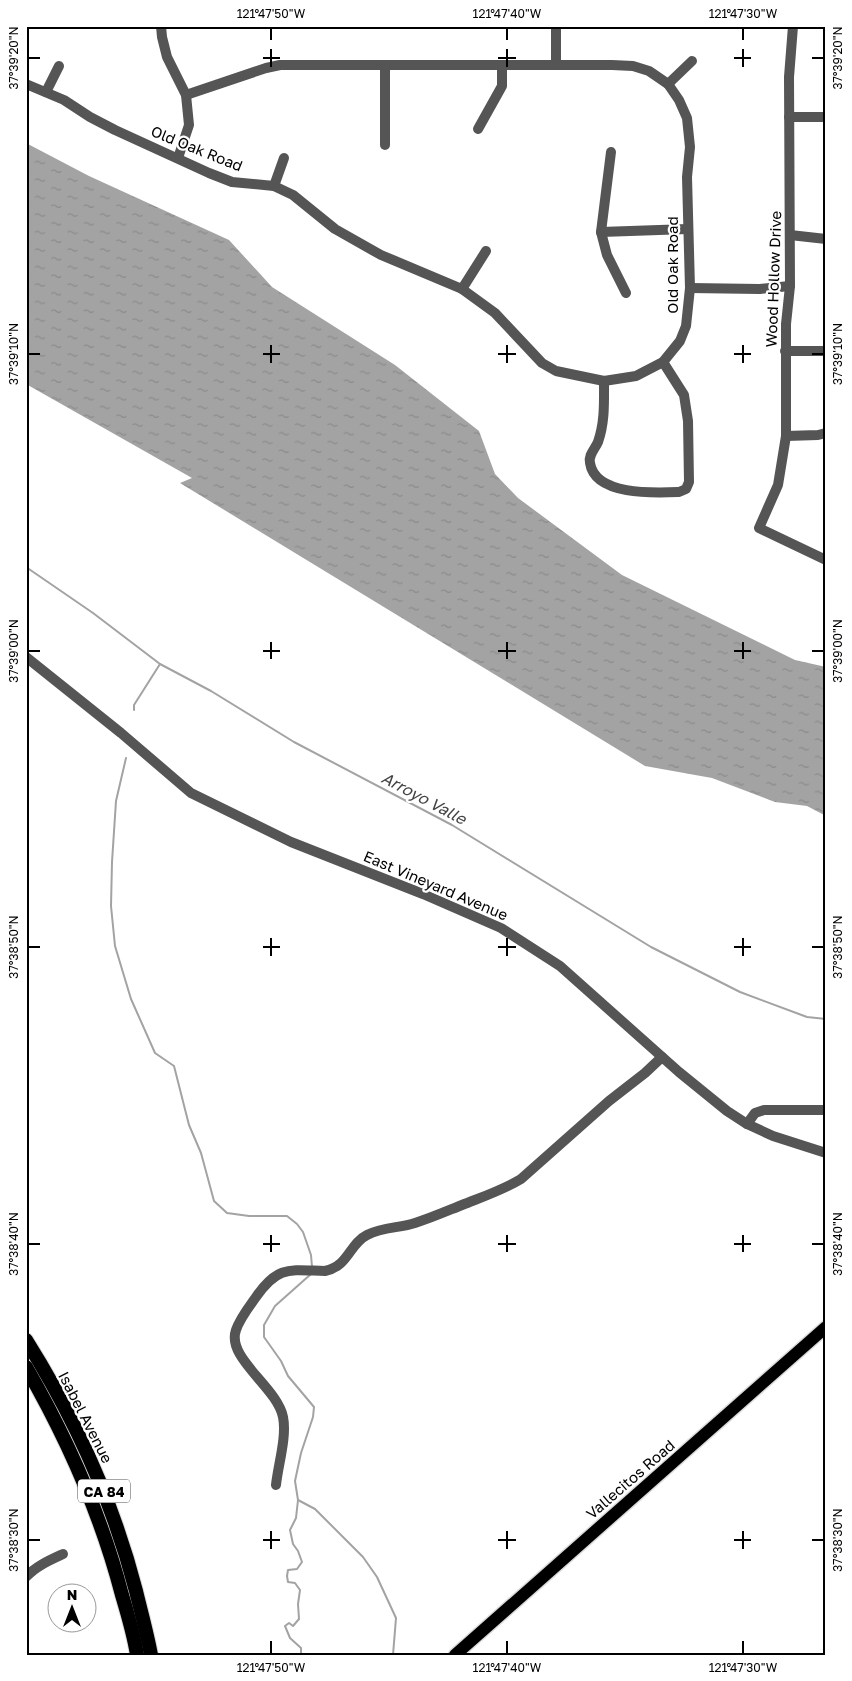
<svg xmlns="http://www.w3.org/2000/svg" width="852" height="1681" font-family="'Golos Text',sans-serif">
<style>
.water{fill:url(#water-ripples)}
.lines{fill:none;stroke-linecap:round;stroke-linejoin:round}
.stream{stroke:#a3a3a3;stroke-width:2}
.major-casing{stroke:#dbdbdb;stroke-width:15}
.highway-casing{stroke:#dbdbdb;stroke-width:16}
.minor{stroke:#555;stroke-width:10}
.major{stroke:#000;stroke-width:12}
.highway{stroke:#000;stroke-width:14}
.ticks{fill:none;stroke:#000;stroke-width:2}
.labels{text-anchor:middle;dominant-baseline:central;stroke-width:4.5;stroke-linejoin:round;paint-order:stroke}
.shield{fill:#fff;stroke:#4c4c4c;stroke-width:1}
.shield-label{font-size:14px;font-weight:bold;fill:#000}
.street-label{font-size:15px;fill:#000;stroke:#fff}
.water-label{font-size:16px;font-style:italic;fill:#444;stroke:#fff}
.neatline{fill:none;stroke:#000;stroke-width:2}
.ticks-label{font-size:12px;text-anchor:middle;fill:#000}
</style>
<defs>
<pattern id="water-ripples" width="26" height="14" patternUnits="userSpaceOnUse" patternTransform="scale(1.25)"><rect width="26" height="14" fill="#a3a3a3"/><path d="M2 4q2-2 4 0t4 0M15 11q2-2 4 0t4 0" fill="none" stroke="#8b8b8b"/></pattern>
</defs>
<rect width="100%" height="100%" fill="#fff"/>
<!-- water -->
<polygon class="water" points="26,143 89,176 229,240 272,287 395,365 479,431 495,474 518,498 622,575 795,660 826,667 826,816 807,806 775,802 712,778 645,766 180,483 192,478 26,384"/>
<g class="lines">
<!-- stream -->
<g class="stream">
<polyline points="26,567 93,613 160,664 211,691 294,742 452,825 651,947 740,992 807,1017 826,1019"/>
<polyline points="134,710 134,705 160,664"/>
<polyline points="126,758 116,801 112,862 111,906 115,946 131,999 155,1053 174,1066 189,1125 201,1153 214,1201 227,1213 249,1216 287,1216 297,1224 303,1232 311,1255 312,1267"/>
<polyline points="298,1500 315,1509 363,1557 377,1577 396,1618 393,1655"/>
<polyline points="301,1655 301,1648 290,1638 285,1626 289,1623 293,1626 299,1619 298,1604 300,1590 295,1583 288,1582 287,1576 288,1570 297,1569 302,1562 298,1551 293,1544 290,1530 296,1518 298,1500 295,1481 301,1453 313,1417 314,1407 288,1376 281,1361 264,1337 264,1325 275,1306 311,1274"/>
</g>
<defs>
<polyline id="major" points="455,1655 826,1327"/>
<g id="highway">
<path d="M26,1340c49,78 87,162 110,251 5,21 11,42 15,64"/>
<path d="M26,1367c42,73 75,147 96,228 6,20 12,40 15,60"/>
</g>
</defs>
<!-- major casing -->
<use href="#major" class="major-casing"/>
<!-- highway casing -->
<use href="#highway" class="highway-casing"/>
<!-- minor -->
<g class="minor">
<polyline points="161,26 162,37 167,57 186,95 189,125 178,158"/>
<polyline points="793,26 789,77 790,286 786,324 786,436 778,485 759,528 826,560"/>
<polyline points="556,64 556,26"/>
<polyline points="385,66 385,145"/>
<polyline points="26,84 64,100 90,117 115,130 209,173 232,182 274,186 293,195 335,229 381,255 462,289 495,313 542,363 556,371 604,381 636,376 663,362 680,341 686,326 690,288 687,177 690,147 687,118 679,100 668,84 649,71 633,66 612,65 280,65 266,68 186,95"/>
<polyline points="668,84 692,61"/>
<polyline points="46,92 59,66"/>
<polyline points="789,117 826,117"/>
<polyline points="478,129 502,86 502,65"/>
<polyline points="611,152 601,232 607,255 626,293"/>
<polyline points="274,186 284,158"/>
<polyline points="601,232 688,229"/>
<polyline points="790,235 826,239"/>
<polyline points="690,288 760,289 790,286"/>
<polyline points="462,289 486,251"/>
<polyline points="785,351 826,351"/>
<path d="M604,381c0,21 1,41 -6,61 -3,7 -10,13 -8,21 5,33 65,30 89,29l7,-3 3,-7 -1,-61 -4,-26 -21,-33"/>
<polyline points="786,436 818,435 826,433"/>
<polyline points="26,657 121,733 191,793 291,842 423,894 501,928 560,966 679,1072 727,1111 747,1124 773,1136 826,1153"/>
<polyline points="747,1124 755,1113 764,1110 826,1110"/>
<path d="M276,1485c2,-20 11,-48 7,-68 -6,-30 -57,-59 -47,-87 4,-12 13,-23 20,-33 22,-32 34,-27 69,-26 24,-5 24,-27 42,-36 15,-8 33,-7 48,-12 16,-5 32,-12 47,-18 20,-8 41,-15 59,-26l88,-78 36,-28 17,-16"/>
<path d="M26,1577c10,-11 24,-17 37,-23"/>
</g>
<!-- major -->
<use href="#major" class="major"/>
<!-- highway -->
<use href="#highway" class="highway"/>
</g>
<!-- ticks -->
<path class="ticks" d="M271,28v12M507,28v12M743,28v12M271,49v18M507,49v18M743,49v18M28,58h12M263,58h17M498,58h18M734,58h17M812,58h12M271,345v18M507,345v18M743,345v18M28,354h12M263,354h17M498,354h18M734,354h17M812,354h12M271,642v17M507,642v17M743,642v17M28,651h12M263,651h17M498,651h18M734,651h17M812,651h12M271,938v18M507,938v18M743,938v18M28,947h12M263,947h17M498,947h18M734,947h17M812,947h12M271,1235v17M507,1235v17M743,1235v17M28,1244h12M263,1244h17M498,1244h18M734,1244h17M812,1244h12M271,1531v18M507,1531v18M743,1531v18M28,1540h12M263,1540h17M498,1540h18M734,1540h17M812,1540h12M271,1641v13M507,1641v13M743,1641v13"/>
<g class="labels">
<!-- shield labels -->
<rect class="shield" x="78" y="1479.5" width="52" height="23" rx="4"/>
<g class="shield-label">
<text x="104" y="1491">CA 84</text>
</g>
<!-- street labels -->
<g class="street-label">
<text transform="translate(197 148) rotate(22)">Old Oak Road</text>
<text transform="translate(672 265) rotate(-90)">Old Oak Road</text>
<text transform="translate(773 279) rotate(-88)">Wood Hollow Drive</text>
<text transform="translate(436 885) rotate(23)">East Vineyard Avenue</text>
<text transform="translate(86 1417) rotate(63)">Isabel Avenue</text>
<text transform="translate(630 1479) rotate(-41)">Vallecitos Road</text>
</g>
<!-- water labels -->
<g class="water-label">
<text transform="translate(424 798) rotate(28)">Arroyo Valle</text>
</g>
</g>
<!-- border -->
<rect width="852" height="1681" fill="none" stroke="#ffffff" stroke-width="55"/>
<!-- north arrow -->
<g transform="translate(72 1608)"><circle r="24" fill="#ffffff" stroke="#999999"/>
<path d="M0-4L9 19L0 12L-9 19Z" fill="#000000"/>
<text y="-8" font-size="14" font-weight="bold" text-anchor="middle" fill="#000000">N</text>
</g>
<rect x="28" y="28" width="796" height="1626" class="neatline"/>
<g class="ticks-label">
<text x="271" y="18">121°47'50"W</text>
<text x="507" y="18">121°47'40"W</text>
<text x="743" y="18">121°47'30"W</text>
<text transform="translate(14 58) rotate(-90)" y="4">37°39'20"N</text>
<text transform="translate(838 58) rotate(-90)" y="4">37°39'20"N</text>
<text transform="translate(14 354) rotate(-90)" y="4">37°39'10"N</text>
<text transform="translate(838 354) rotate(-90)" y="4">37°39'10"N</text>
<text transform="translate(14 651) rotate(-90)" y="4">37°39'00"N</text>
<text transform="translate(838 651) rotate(-90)" y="4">37°39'00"N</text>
<text transform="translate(14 947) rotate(-90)" y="4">37°38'50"N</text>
<text transform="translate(838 947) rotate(-90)" y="4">37°38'50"N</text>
<text transform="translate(14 1244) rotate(-90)" y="4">37°38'40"N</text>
<text transform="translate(838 1244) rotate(-90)" y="4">37°38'40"N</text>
<text transform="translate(14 1540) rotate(-90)" y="4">37°38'30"N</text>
<text transform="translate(838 1540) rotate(-90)" y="4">37°38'30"N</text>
<text x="271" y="1672">121°47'50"W</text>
<text x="507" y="1672">121°47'40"W</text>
<text x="743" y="1672">121°47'30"W</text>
</g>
</svg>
